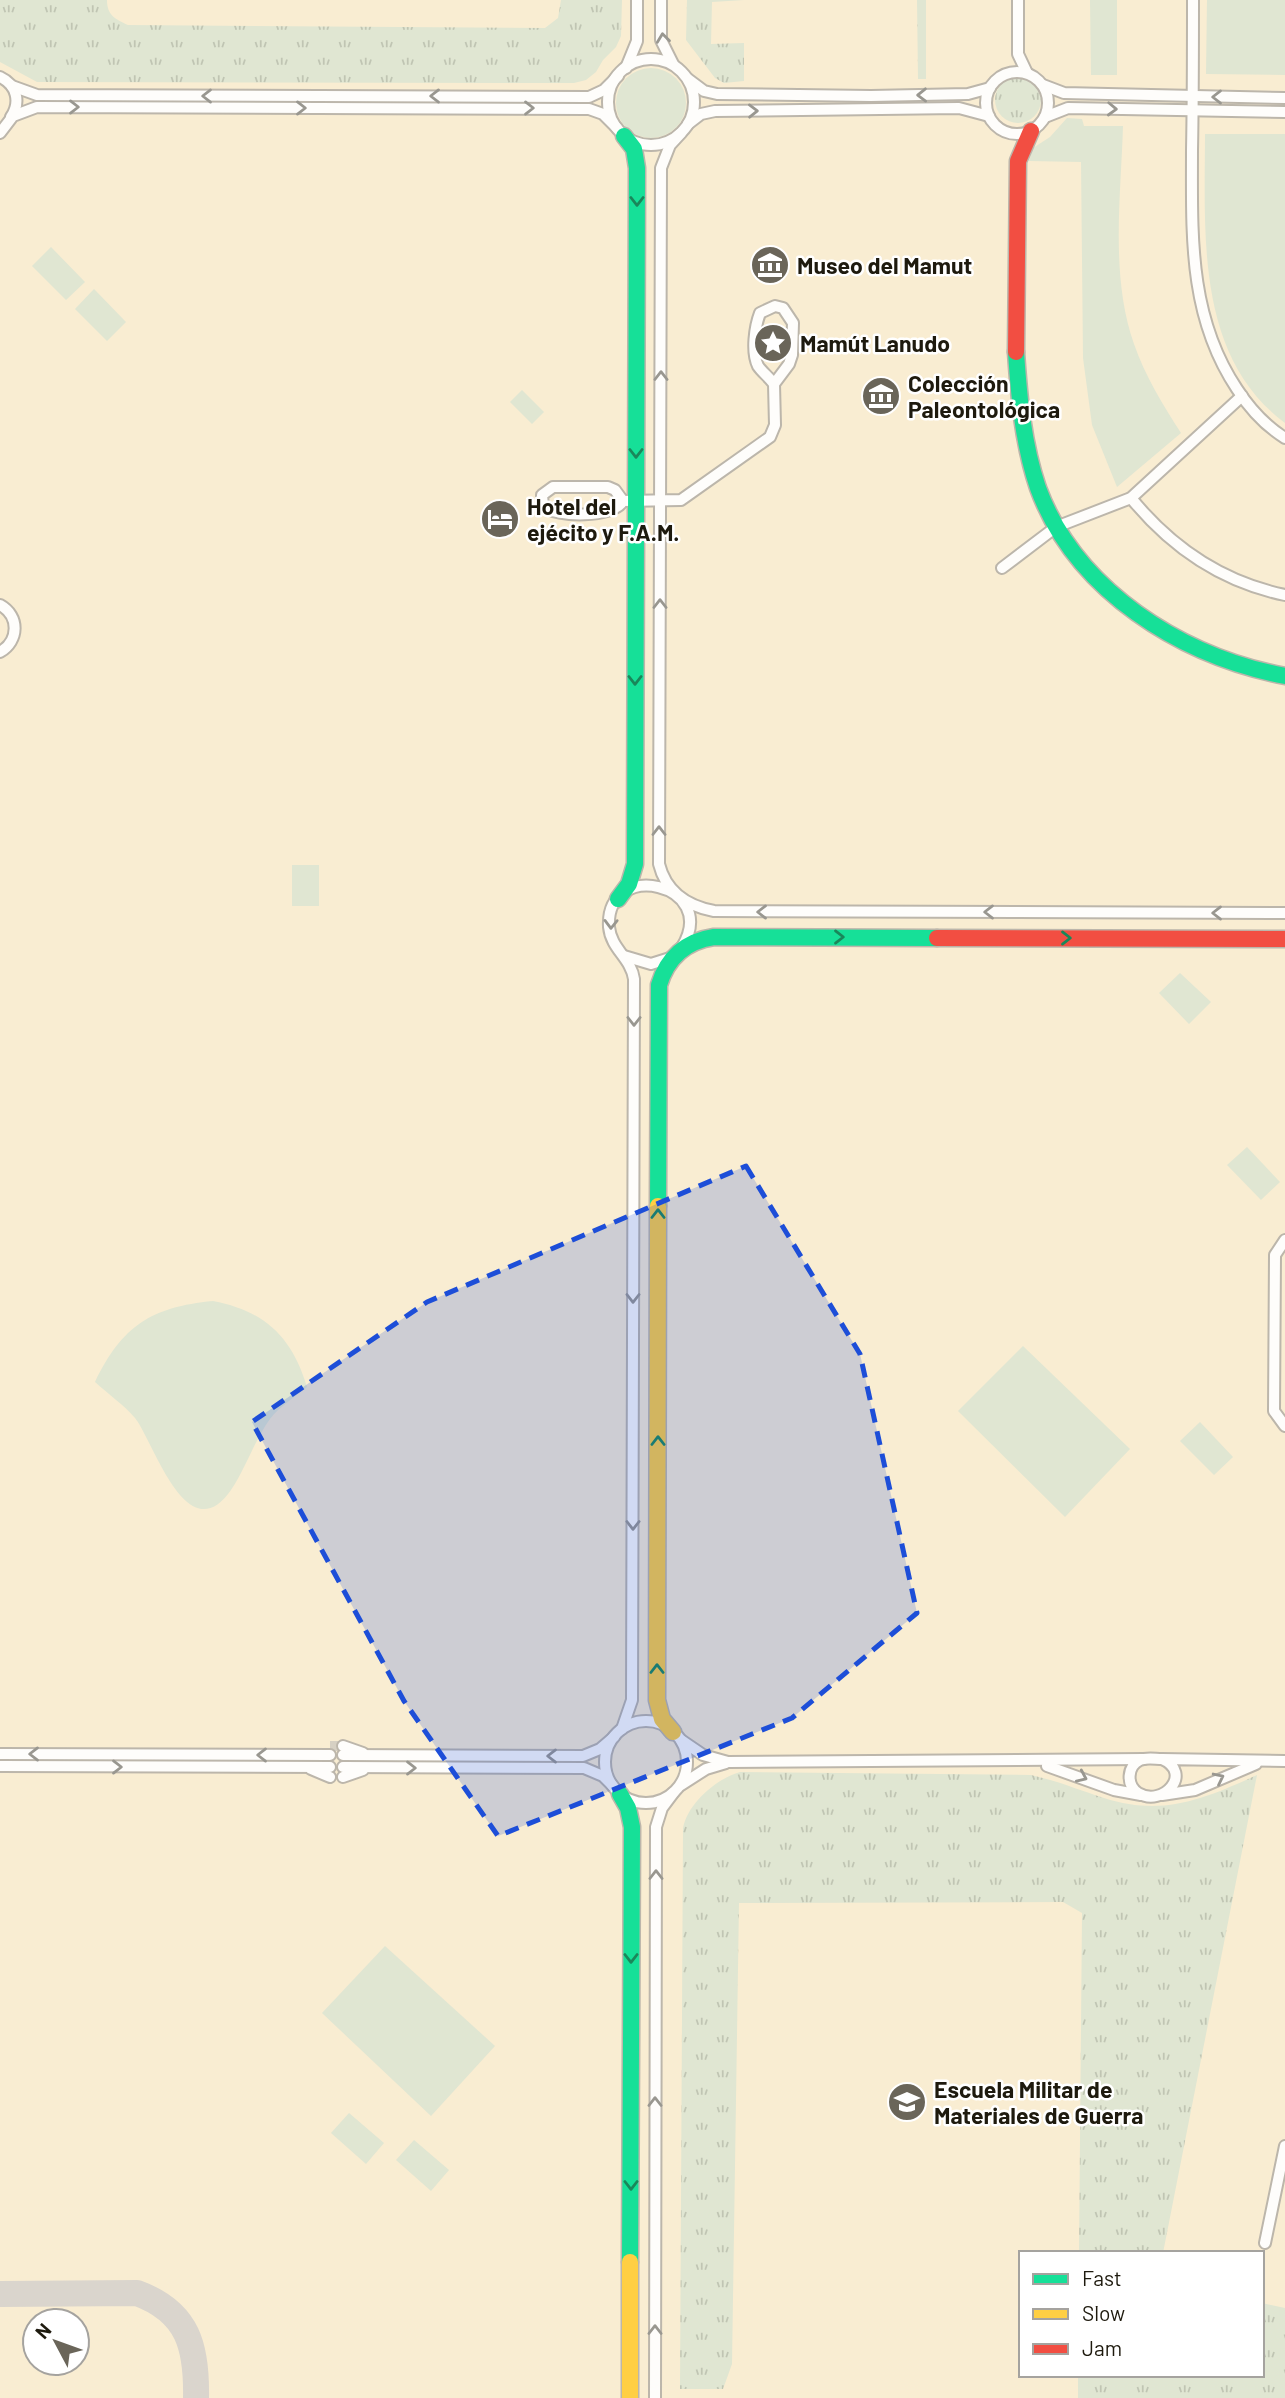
<svg xmlns="http://www.w3.org/2000/svg" width="1285" height="2398" font-family="Barlow,sans-serif">
<style>
.built{fill:#f9edd2;fill-rule:evenodd}
.grass{fill:url(#grass-tufts)}
.park{fill:#e0e6d2}
.lines{fill:none;stroke-linecap:round;stroke-linejoin:round}
.taxiway{stroke:#dad5cd;stroke-width:26}
.street-tunnel{stroke:#d6d0c3;stroke-width:10;stroke-dasharray:10 5;stroke-linecap:butt}
.street-casing{stroke:#bcb6ab;stroke-width:14}
.fast-casing{stroke:#bcb6ab;stroke-width:19}
.slow-casing{stroke:#bcb6ab;stroke-width:19}
.jam-casing{stroke:#bcb6ab;stroke-width:19}
.street{stroke:#fefdfb;stroke-width:10}
.fast{stroke:#16e098;stroke-width:16}
.slow{stroke:#ffcf43;stroke-width:16}
.jam{stroke:#f24e42;stroke-width:16}
.oneway{stroke:#999790}
.oneway2{stroke:#1a875a}
.marked{fill:#1d4ed8;fill-opacity:0.2;stroke:#1d4ed8;stroke-width:5;stroke-dasharray:14 9;stroke-linejoin:round}
.labels{text-anchor:middle;dominant-baseline:central;stroke-width:5;stroke-linejoin:round;paint-order:stroke}
.poi-label{font-size:23px;font-weight:bold;fill:#1e1a0e;stroke:#fff;text-anchor:start}
</style>
<defs>
<pattern id="grass-tufts" width="24" height="20" patternUnits="userSpaceOnUse" patternTransform="scale(1.75)"><rect width="24" height="20" fill="#e0e6d2"/><path d="M3 7l-1-3M5 7V3M7 7l1-3M15 17l-1-3M17 17v-4M19 17l1-3" fill="none" stroke="#c0c5b3"/></pattern>
</defs>
<rect width="100%" height="100%" fill="#f7f0e3"/>
<!-- built -->
<path class="built" d="M0,0h1285v2398h-1285zM1021,2253h241v122h-241zM35,2321h42v42h-42z"/>
<!-- grass -->
<g class="grass">
<path d="M0,0h107c0,15 8,19 21,25l417,3 13,-10 3,-18h61l-1,36 -5,11 -13,13 -7,12 -10,8 -12,3 -537,-1 -37,-20z"/>
<polygon points="687,0 744,0 712,2 711,44 744,43 744,81 724,83 715,78 686,40"/>
<polygon points="917,0 926,0 926,79 918,79"/>
<circle cx="1018" cy="100" r="23"/>
<path d="M740,1772l291,3c27,6 48,15 73,23 59,19 100,1 153,-23l-94,478h-84l3,-340 -19,-11 -324,1 -7,461 -9,25h-43l3,-561c5,-25 33,-49 57,-56z"/>
<polygon points="1262,2303 1285,2308 1285,2398 1078,2398 1078,2375 1262,2375"/>
</g>
<!-- park -->
<g class="park">
<polygon points="1090,0 1117,0 1117,75 1091,75"/>
<polygon points="1207,0 1285,0 1285,75 1206,74"/>
<circle cx="651" cy="103" r="35"/>
<path d="M1067,118l15,1 2,7h39c-2,70 -13,150 11,218 11,32 29,61 47,89l-64,54 -25,-62 -9,-67 -2,-196 -52,-1 4,-13 17,-11z"/>
<path d="M1205,134h80v289c-90,-67 -80,-190 -80,-289z"/>
<polygon points="51,247 85,282 66,300 32,266"/>
<polygon points="94,289 126,322 107,341 75,309"/>
<polygon points="522,390 544,412 532,424 510,402"/>
<rect x="292" y="865" width="27" height="41"/>
<polygon points="1180,973 1211,1002 1189,1024 1159,993"/>
<polygon points="1247,1147 1280,1182 1261,1200 1227,1165"/>
<path d="M213,1301c52,10 79,36 94,86 -12,10 -28,20 -37,32 -16,22 -24,49 -39,71 -44,63 -77,-48 -96,-72 -11,-13 -27,-24 -40,-36 27,-56 56,-75 118,-81z"/>
<polygon points="1023,1346 1130,1449 1065,1517 958,1411"/>
<polygon points="1200,1422 1233,1457 1214,1475 1180,1441"/>
<polygon points="385,1946 495,2046 431,2116 322,2013"/>
<polygon points="349,2113 384,2143 366,2164 331,2133"/>
<polygon points="414,2140 449,2170 431,2191 396,2160"/>
</g>
<g class="lines">
<!-- taxiway -->
<path class="taxiway" d="M0,2294l137,-1c52,19 60,55 59,105"/>
<!-- street-tunnel -->
<polyline class="street-tunnel" points="330,1746 343,1746"/>
<defs>
<g id="street">
<polyline points="661,0 661,40 673,64"/>
<polyline points="1018,0 1018,54 1027,73"/>
<path d="M1193,0c0,50 0,100 -1,150 0,84 -4,166 45,239 13,20 27,36 48,49"/>
<circle cx="651" cy="102" r="43"/>
<polyline points="626,68 637,41 637,0"/>
<circle cx="1017" cy="103" r="31"/>
<path d="M0,77c17,8 21,25 11,40"/>
<polyline points="688,79 704,91 717,94 871,96 968,94 990,88"/>
<polyline points="1043,85 1064,93 1285,98"/>
<polyline points="12,86 37,95 589,97 604,90 618,76"/>
<polyline points="1045,117 1068,108 1285,112"/>
<polyline points="688,124 701,114 715,111 959,108 989,116"/>
<polyline points="0,133 13,116 37,107 589,109 603,114 617,128"/>
<path d="M681,133l-11,12 -9,23 -2,696c7,28 28,42 55,47l571,2"/>
<path d="M1131,498c40,49 91,84 154,97"/>
<path d="M623,501c-9,17 -67,17 -80,5l-1,-11 11,-8h55l7,3 8,11 58,-1 89,-63 5,-12 -1,-41 15,-20 3,-9 1,-32 -10,-15 -8,-2 -15,7c-5,13 -9,39 -2,53 4,6 11,11 16,18"/>
<polyline points="1002,568 1056,527 1131,498 1242,396"/>
<path d="M0,605c20,11 19,36 0,47"/>
<polyline points="624,956 651,964 670,958"/>
<polyline points="1285,1240 1275,1255 1274,1411 1285,1426"/>
<circle cx="646" cy="1762" r="41"/>
<path d="M622,1729l10,-29 2,-721c-3,-21 -23,-30 -25,-52 -4,-69 112,-44 73,20"/>
<polyline points="681,1740 703,1755 728,1762 1144,1759"/>
<polyline points="343,1746 363,1753"/>
<polyline points="0,1754 330,1755"/>
<polyline points="343,1755 583,1756 600,1749 614,1737"/>
<path d="M1162,1759c32,14 1,49 -24,34 -12,-8 -11,-27 2,-33 7,-3 15,-1 22,-1l123,2"/>
<polyline points="0,1766 330,1767"/>
<polyline points="1047,1766 1114,1790 1141,1795"/>
<polyline points="343,1767 584,1768 603,1776 613,1786"/>
<polyline points="311,1769 330,1777"/>
<polyline points="343,1777 363,1770"/>
<polyline points="681,1785 706,1769 726,1763"/>
<polyline points="1162,1795 1195,1790 1256,1764"/>
<polyline points="1265,2243 1285,2146"/>
<polyline points="655,2398 656,1827 662,1808 674,1792"/>
</g>
<g id="fast">
<path d="M1016,352c3,45 7,92 22,136 38,103 143,168 247,188"/>
<polyline points="618,899 629,884 635,864 637,168 634,149 624,136"/>
<path d="M658,1206l1,-221c8,-27 27,-44 55,-48l223,1"/>
<polyline points="620,1794 628,1808 632,1827 630,2262"/>
</g>
<g id="slow">
<polyline points="658,1206 657,1700 662,1719 673,1732"/>
<polyline points="630,2398 630,2262"/>
</g>
<g id="jam">
<polyline points="1016,352 1018,161 1031,131"/>
<polyline points="937,938 1285,939"/>
</g>
</defs>
<!-- street casing -->
<use href="#street" class="street-casing"/>
<!-- fast casing -->
<use href="#fast" class="fast-casing"/>
<!-- slow casing -->
<use href="#slow" class="slow-casing"/>
<!-- jam casing -->
<use href="#jam" class="jam-casing"/>
<!-- street -->
<use href="#street" class="street"/>
<!-- fast -->
<use href="#fast" class="fast"/>
<!-- slow -->
<use href="#slow" class="slow"/>
<!-- jam -->
<use href="#jam" class="jam"/>
</g>
<!-- one-way arrows -->
<defs><path id="oneway-chevron" d="M-2-3.5L2.5 0L-2 3.5" fill="none" stroke-width="1.6" stroke-linecap="round" stroke-linejoin="round" transform="scale(1.75)"/></defs>
<g class="oneway">
<use href="#oneway-chevron" transform="translate(663 38) rotate(-97)"/>
<use href="#oneway-chevron" transform="translate(922 95) rotate(179)"/>
<use href="#oneway-chevron" transform="translate(207 96) rotate(-180)"/>
<use href="#oneway-chevron" transform="translate(435 96) rotate(-180)"/>
<use href="#oneway-chevron" transform="translate(1217 97) rotate(-180)"/>
<use href="#oneway-chevron" transform="translate(74 107)"/>
<use href="#oneway-chevron" transform="translate(301 108)"/>
<use href="#oneway-chevron" transform="translate(529 108)"/>
<use href="#oneway-chevron" transform="translate(1112 109) rotate(2)"/>
<use href="#oneway-chevron" transform="translate(753 111) rotate(-1)"/>
<use href="#oneway-chevron" transform="translate(661 376) rotate(-90)"/>
<use href="#oneway-chevron" transform="translate(660 604) rotate(-90)"/>
<use href="#oneway-chevron" transform="translate(659 831) rotate(-90)"/>
<use href="#oneway-chevron" transform="translate(762 912) rotate(-180)"/>
<use href="#oneway-chevron" transform="translate(989 912) rotate(-180)"/>
<use href="#oneway-chevron" transform="translate(1217 913) rotate(-180)"/>
<use href="#oneway-chevron" transform="translate(611 924) rotate(91)"/>
<use href="#oneway-chevron" transform="translate(634 1021) rotate(90)"/>
<use href="#oneway-chevron" transform="translate(633 1298) rotate(90)"/>
<use href="#oneway-chevron" transform="translate(633 1525) rotate(90)"/>
<use href="#oneway-chevron" transform="translate(34 1754) rotate(-180)"/>
<use href="#oneway-chevron" transform="translate(262 1755) rotate(-180)"/>
<use href="#oneway-chevron" transform="translate(552 1756) rotate(-180)"/>
<use href="#oneway-chevron" transform="translate(117 1767)"/>
<use href="#oneway-chevron" transform="translate(411 1768)"/>
<use href="#oneway-chevron" transform="translate(1082 1777) rotate(24)"/>
<use href="#oneway-chevron" transform="translate(1219 1778) rotate(-26)"/>
<use href="#oneway-chevron" transform="translate(656 1875) rotate(-90)"/>
<use href="#oneway-chevron" transform="translate(655 2102) rotate(-90)"/>
<use href="#oneway-chevron" transform="translate(655 2330) rotate(-90)"/>
</g>
<g class="oneway2">
<use href="#oneway-chevron" transform="translate(637 201) rotate(90)"/>
<use href="#oneway-chevron" transform="translate(636 453) rotate(90)"/>
<use href="#oneway-chevron" transform="translate(635 680) rotate(90)"/>
<use href="#oneway-chevron" transform="translate(839 937)"/>
<use href="#oneway-chevron" transform="translate(1066 938)"/>
<use href="#oneway-chevron" transform="translate(658 1214) rotate(-90)"/>
<use href="#oneway-chevron" transform="translate(658 1441) rotate(-90)"/>
<use href="#oneway-chevron" transform="translate(657 1669) rotate(-90)"/>
<use href="#oneway-chevron" transform="translate(631 1958) rotate(90)"/>
<use href="#oneway-chevron" transform="translate(631 2185) rotate(90)"/>
</g>
<!-- marked area -->
<path class="marked" d="M746,1166l114,188 57,259 -125,105 -294,118 -94,-135 -152,-279 175,-120z"/>
<!-- icons -->
<defs>
<symbol id="museum-disc" viewBox="-11 -11 22 22"><circle r="9.5" fill="#6a6559" stroke="#fff"/><path d="M0-6L6-3V-2H-6V-3ZM-5-1h2V3h-2ZM-1-1h2V3h-2ZM3-1h2V3H3ZM-6 4H6V6H-6Z" fill="#fff"/></symbol>
<symbol id="sight-disc" viewBox="-11 -11 22 22"><circle r="9.5" fill="#6a6559" stroke="#fff"/><path d="M0-6L1.8-2.2L6-1.7L2.9 1.2L3.7 5.4L0 3.3L-3.7 5.4L-2.9 1.2L-6-1.7L-1.8-2.2Z" fill="#fff"/></symbol>
<symbol id="hotel-disc" viewBox="-11 -11 22 22"><circle r="9.5" fill="#6a6559" stroke="#fff"/><path d="M-6-4.5h1.5V1H6V5H4.5V3h-9V5H-6ZM-4 0a1.8 1.8 0 1 1 3.6 0ZM.5 0V-2.5h3Q6-2.5 6 0Z" fill="#fff"/></symbol>
<symbol id="university-disc" viewBox="-11 -11 22 22"><circle r="9.5" fill="#6a6559" stroke="#fff"/><path d="M0-5L7-2L0 1L-7-2ZM-4 1L0 2.5L4 1V4Q0 6-4 4Z" fill="#fff"/></symbol>
</defs>
<g fill-rule="evenodd">
<use href="#museum-disc" x="748" y="243" width="44" height="44"/>
<use href="#sight-disc" x="751" y="321" width="44" height="44"/>
<use href="#museum-disc" x="859" y="374" width="44" height="44"/>
<use href="#hotel-disc" x="478" y="497" width="44" height="44"/>
<use href="#university-disc" x="885" y="2080" width="44" height="44"/>
</g>
<g class="labels">
<!-- poi labels -->
<g class="poi-label">
<text x="797" y="265">Museo del Mamut</text>
<text x="800" y="343">Mamút Lanudo</text>
<text x="908" y="383">Colección<tspan x="908" dy="26">Paleontológica</tspan></text>
<text x="527" y="506">Hotel del<tspan x="527" dy="26">ejécito y F.A.M.</tspan></text>
<text x="934" y="2089">Escuela Militar de<tspan x="934" dy="26">Materiales de Guerra</tspan></text>
</g>
</g>
<!-- legend -->
<rect x="1019" y="2251" width="245" height="126" fill="#ffffff" stroke="#a5a39f" stroke-width="2"/>
<rect x="1033" y="2274" width="35" height="10" fill="#16e098" stroke="#a5a39f" stroke-width="2"/>
<text x="1082" y="2286" font-size="21" fill="#1e1a0e">Fast</text>
<rect x="1033" y="2309" width="35" height="10" fill="#ffcf43" stroke="#a5a39f" stroke-width="2"/>
<text x="1082" y="2321" font-size="21" fill="#1e1a0e">Slow</text>
<rect x="1033" y="2344" width="35" height="10" fill="#f24e42" stroke="#a5a39f" stroke-width="2"/>
<text x="1082" y="2356" font-size="21" fill="#1e1a0e">Jam</text>
<!-- north arrow -->
<g transform="translate(56 2342) rotate(311)"><circle r="33" fill="#ffffff" stroke="#a5a39f" stroke-width="2"/>
<path d="M0-5L12 26L0 18L-12 26Z" fill="#6a6559"/>
<text y="-10" font-size="19" font-weight="bold" text-anchor="middle" fill="#1e1a0e">N</text>
</g>
</svg>
